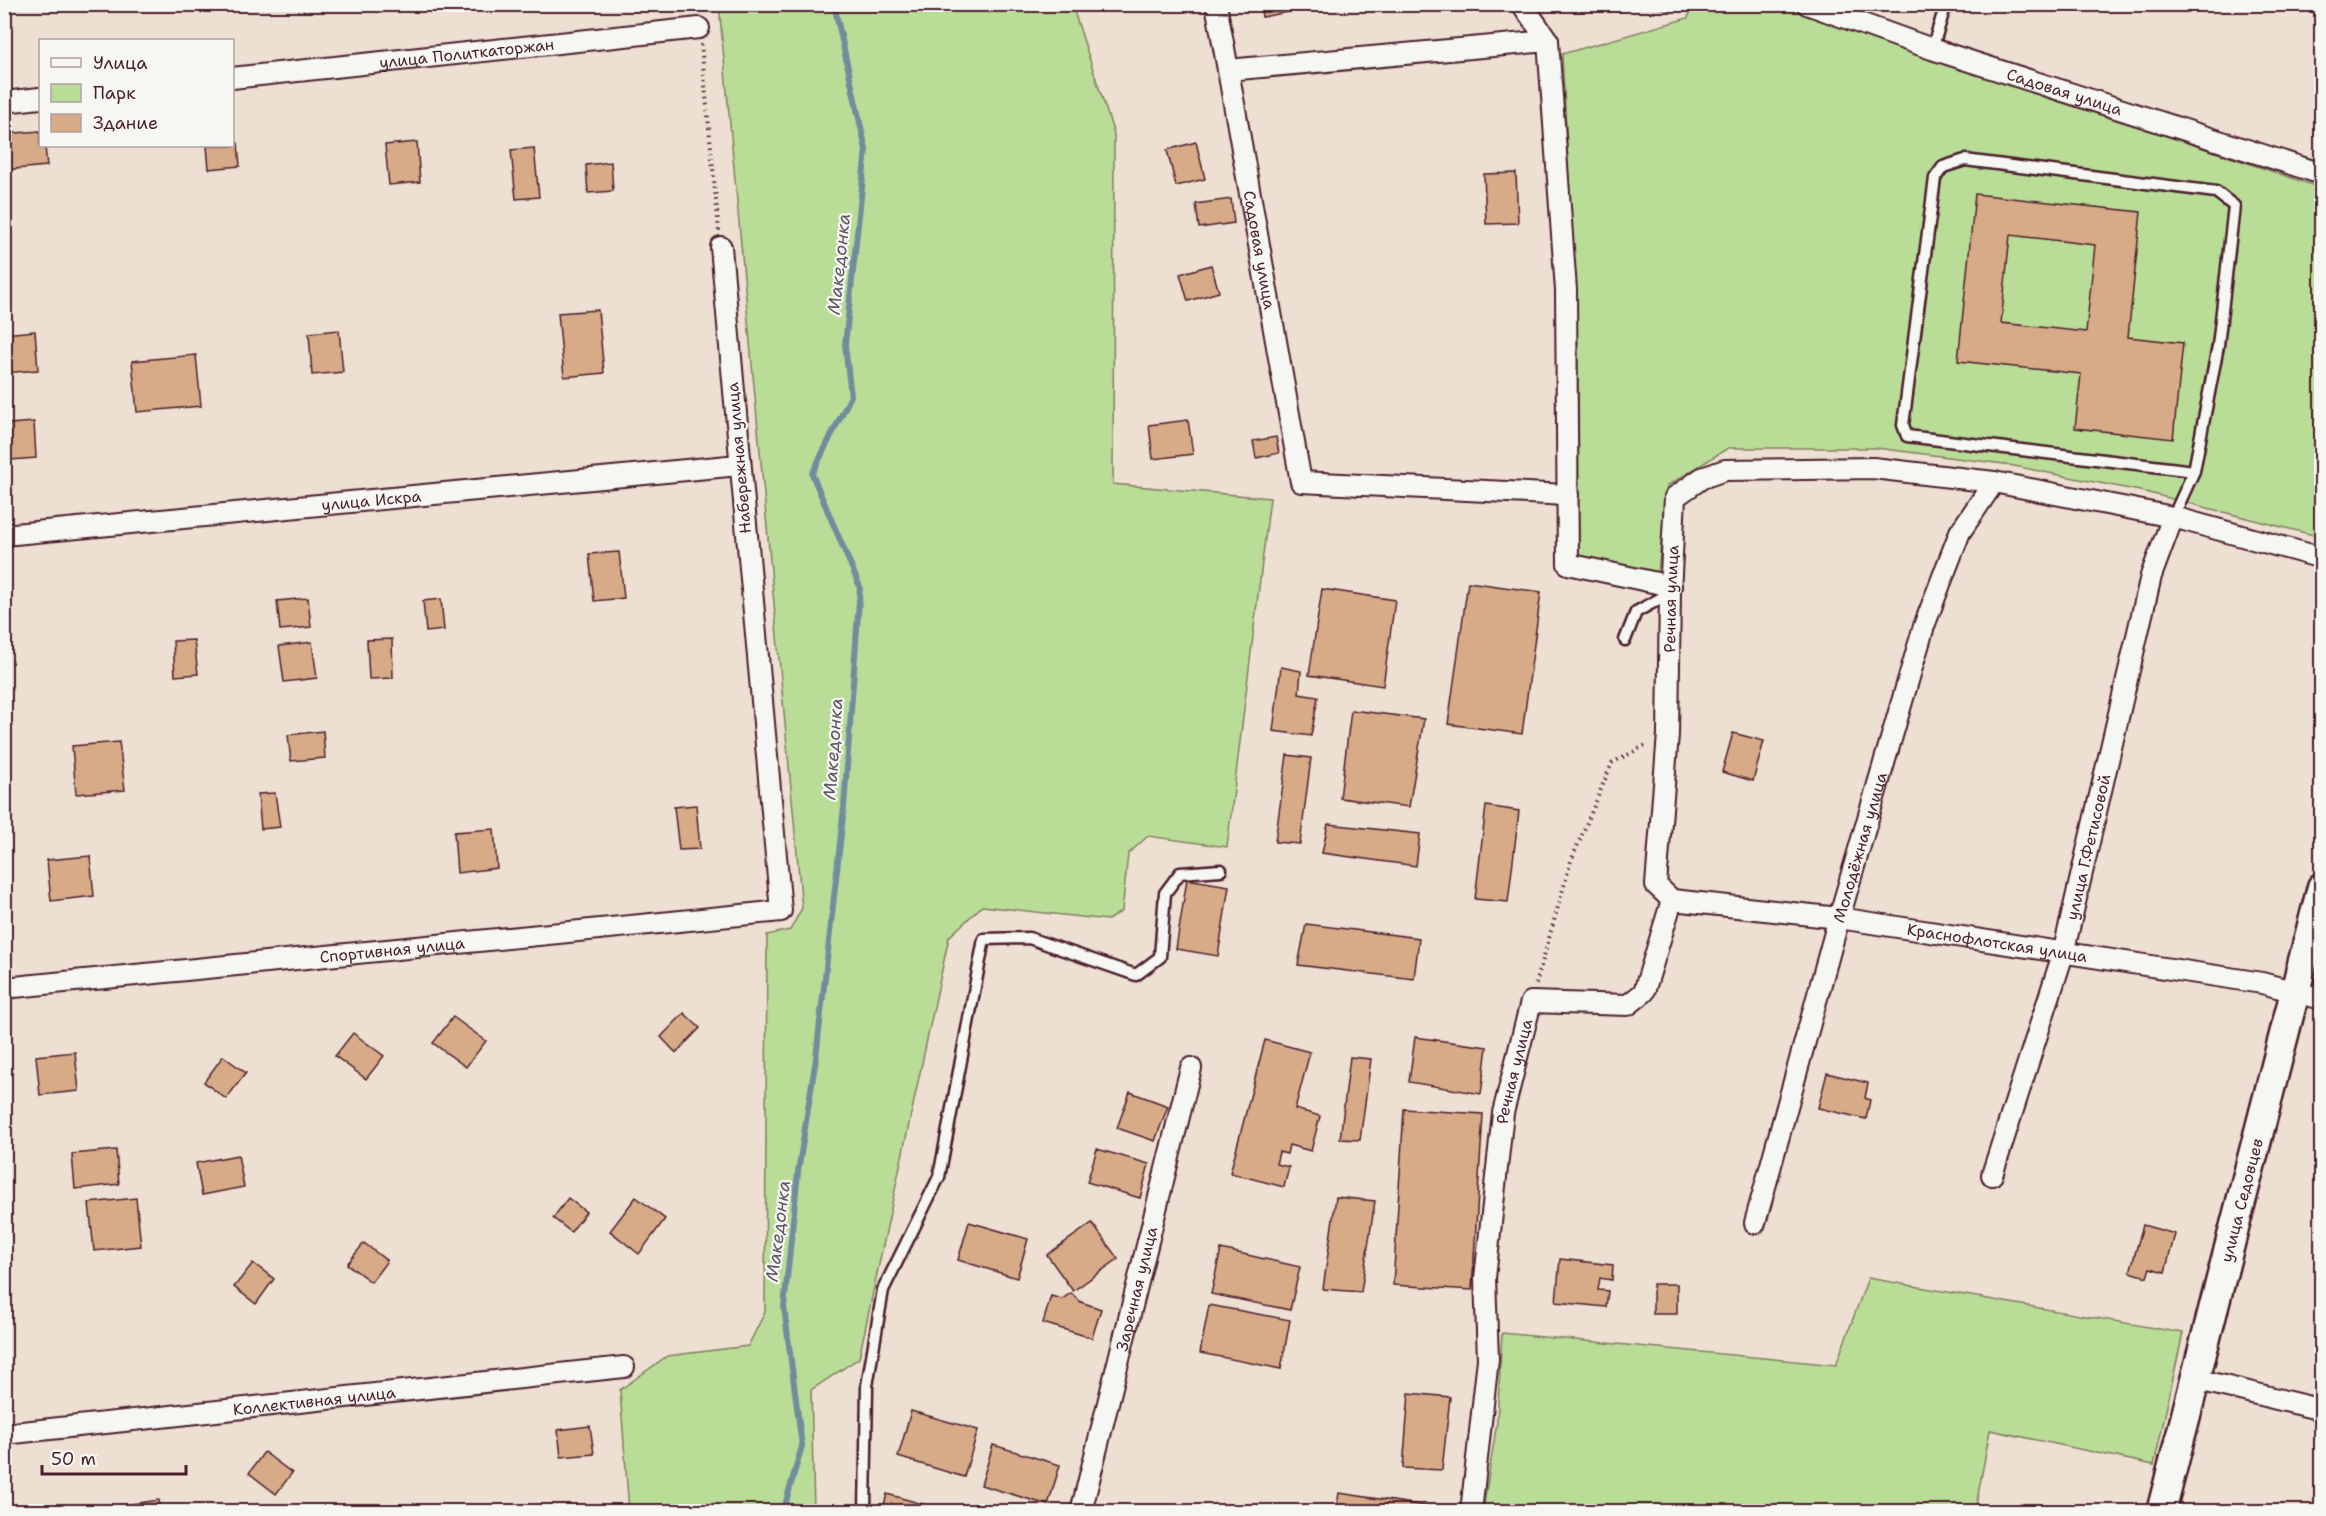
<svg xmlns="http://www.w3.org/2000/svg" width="2326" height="1516" font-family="'Shantell Sans',sans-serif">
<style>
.green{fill:#b9dd97;stroke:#827e61;stroke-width:1.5}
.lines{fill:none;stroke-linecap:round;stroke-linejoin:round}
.stream{stroke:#708d9d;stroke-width:6}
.building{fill:#d7aa88;stroke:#4a1f2b;stroke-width:1.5;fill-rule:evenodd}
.lane-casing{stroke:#4a1f2b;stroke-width:15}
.street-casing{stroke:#4a1f2b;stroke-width:24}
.secondary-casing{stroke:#4a1f2b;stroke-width:33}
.path{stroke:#4a1f2b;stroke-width:4;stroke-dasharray:1.5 4.5;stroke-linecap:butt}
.lane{stroke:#f6f6f2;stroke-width:10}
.street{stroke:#f6f6f2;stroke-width:20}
.secondary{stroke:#f6f6f2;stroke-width:28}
.labels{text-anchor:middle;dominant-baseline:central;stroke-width:4.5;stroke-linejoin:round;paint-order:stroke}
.street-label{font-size:16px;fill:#4a1f2b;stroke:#f6f6f2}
.water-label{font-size:18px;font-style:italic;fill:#5d5664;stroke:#f6f6f2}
</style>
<rect width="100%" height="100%" fill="#eddfd2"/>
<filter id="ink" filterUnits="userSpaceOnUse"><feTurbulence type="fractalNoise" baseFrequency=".0167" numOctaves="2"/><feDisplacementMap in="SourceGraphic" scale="12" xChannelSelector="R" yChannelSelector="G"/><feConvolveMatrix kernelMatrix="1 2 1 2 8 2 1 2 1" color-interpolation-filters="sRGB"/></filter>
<g filter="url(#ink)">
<!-- green -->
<g class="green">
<polygon points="719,5 1072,5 1114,134 1113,484 1270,498 1227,847 1148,836 1128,854 1122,911 1108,920 982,906 949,937 859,1358 811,1390 814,1511 629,1511 620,1390 667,1356 748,1346 765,1312 767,935 790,930 802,908"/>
<polygon points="1693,5 1781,5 2321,188 2321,537 2145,492 2004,464 1876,448 1728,448 1667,486 1658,572 1579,555 1578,351 1562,54 1688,18"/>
<polygon points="1868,1278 2183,1333 2154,1465 1990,1430 1975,1511 1483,1511 1497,1422 1502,1333 1836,1365"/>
</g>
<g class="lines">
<!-- stream -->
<polyline class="stream" points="783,1512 802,1446 784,1307 798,1172 816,1058 844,807 860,587 812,474 851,396 845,345 866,150 834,4"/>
</g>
<!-- building -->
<g class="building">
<polygon points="1260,4 1294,4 1295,11 1262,17"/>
<polygon points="1588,4 1622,4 1620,12"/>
<polygon points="1647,4 1671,4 1669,10"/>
<polygon points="40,131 40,146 45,146 47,166 4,170 4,134"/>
<polygon points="417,142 420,182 389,185 385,145"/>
<polygon points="1196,142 1205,179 1176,186 1167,150"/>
<polygon points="232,143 238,143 240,166 209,169 207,146 232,146"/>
<polygon points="534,148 539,197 516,199 511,150"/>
<polygon points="611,162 613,191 588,193 586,165"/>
<polygon points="1516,173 1518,223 1486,224 1484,174"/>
<path d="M1975,194l166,18 -13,125 55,6 -10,96 -98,-11 6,-54 -123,-13zM2010,235l85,10 -9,87 -85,-9z"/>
<polygon points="1231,199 1234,223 1199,228 1196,204"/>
<polygon points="1211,265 1219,292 1188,301 1180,274"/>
<polygon points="598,310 604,373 564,377 558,313"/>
<polygon points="339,330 343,372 312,375 309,333"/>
<polygon points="35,331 38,370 4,373 4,334"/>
<polygon points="196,355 201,406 137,412 132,361"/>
<polygon points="1188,420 1193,454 1153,459 1149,425"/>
<polygon points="34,422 36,458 11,460 9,424"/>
<polygon points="1276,437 1279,453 1256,458 1253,441"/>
<polygon points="619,552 624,598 594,601 589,554"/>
<polygon points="1468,582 1541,592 1522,734 1448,724"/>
<polygon points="1322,589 1395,600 1383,686 1309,675"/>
<polygon points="308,598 311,627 280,630 277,601"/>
<polygon points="441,599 444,630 426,632 423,601"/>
<polygon points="392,639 393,678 369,679 367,640"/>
<polygon points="194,640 198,674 175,676 173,641"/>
<polygon points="312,642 317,678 284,682 279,646"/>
<polygon points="1281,667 1301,671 1299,694 1318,697 1311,736 1273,731"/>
<polygon points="1351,710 1424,719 1409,807 1340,798"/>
<polygon points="323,731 325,758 291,761 288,735"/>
<polygon points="1733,733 1764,741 1753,781 1722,772"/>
<polygon points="119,742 125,790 76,794 72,746"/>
<polygon points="1287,755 1311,758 1300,844 1275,842"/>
<polygon points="275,793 280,827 261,829 258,794"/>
<polygon points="696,805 700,849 679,850 674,807"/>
<polygon points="1486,806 1519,811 1508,902 1475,899"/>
<polygon points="1328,824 1420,834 1416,866 1322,853"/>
<polygon points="494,829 497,868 457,873 454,832"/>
<polygon points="90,856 94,896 51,901 47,860"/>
<polygon points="1187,879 1229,886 1218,956 1176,949"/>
<polygon points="1306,924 1419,938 1414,979 1298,965"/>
<polygon points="684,1013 700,1028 676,1053 661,1037"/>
<polygon points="453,1017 486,1041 466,1067 433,1043"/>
<polygon points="353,1033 384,1056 366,1079 335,1056"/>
<polygon points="1415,1037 1487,1047 1481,1094 1409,1082"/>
<polygon points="1265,1040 1310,1052 1295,1109 1320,1116 1311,1151 1289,1145 1287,1154 1279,1152 1276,1164 1289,1167 1284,1187 1230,1173"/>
<polygon points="75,1052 79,1091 40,1095 36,1056"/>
<polygon points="223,1056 246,1073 226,1099 204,1082"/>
<polygon points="1350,1057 1371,1059 1360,1140 1340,1139"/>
<polygon points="1827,1073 1868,1083 1865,1098 1870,1100 1866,1119 1818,1108"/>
<polygon points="1130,1092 1168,1106 1155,1141 1117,1128"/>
<polygon points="1404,1109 1483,1114 1472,1290 1393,1285"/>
<polygon points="1097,1149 1149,1164 1140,1198 1087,1182"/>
<polygon points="116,1150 119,1184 75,1189 72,1154"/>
<polygon points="238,1155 244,1187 202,1195 196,1163"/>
<polygon points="636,1197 665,1219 639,1254 610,1231"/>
<polygon points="1336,1197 1375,1201 1361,1292 1323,1289"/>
<polygon points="136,1198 141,1246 94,1251 89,1203"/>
<polygon points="568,1198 586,1212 571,1232 553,1218"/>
<polygon points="969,1222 1028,1239 1017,1278 958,1260"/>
<polygon points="1092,1223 1118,1259 1073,1291 1047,1255"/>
<polygon points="2143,1225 2175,1234 2165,1272 2150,1268 2147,1277 2130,1272"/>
<polygon points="364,1243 387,1261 371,1282 347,1264"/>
<polygon points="1221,1249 1300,1267 1290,1310 1211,1294"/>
<polygon points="1560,1259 1613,1265 1612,1280 1600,1278 1598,1290 1608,1291 1606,1307 1556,1302"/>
<polygon points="253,1263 274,1279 256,1304 234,1287"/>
<rect x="1653" y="1284" width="24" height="30"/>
<polygon points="1071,1293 1081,1302 1101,1309 1092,1338 1043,1323 1051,1296 1062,1299"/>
<polygon points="1209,1305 1290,1320 1281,1369 1200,1353"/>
<polygon points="1409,1393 1450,1397 1442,1470 1403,1468"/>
<polygon points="911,1411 978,1430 964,1477 898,1457"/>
<polygon points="590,1426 594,1454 561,1457 558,1430"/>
<polygon points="993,1445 1060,1465 1048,1505 981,1485"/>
<polygon points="264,1452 292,1473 276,1494 249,1473"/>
<polygon points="1339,1493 1426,1506 1425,1512 1336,1512"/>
<polygon points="887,1494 947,1511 947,1512 882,1512"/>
<polygon points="159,1500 160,1512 119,1512 118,1506"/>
</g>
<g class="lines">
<defs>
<g id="lane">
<polyline points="1932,49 1946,4"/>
<polyline points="2173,517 2194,471 2218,346 2234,206 2216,192 1965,160 1943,167 1935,178 1903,425 1907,436 2194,471"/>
<polyline points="1625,640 1636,612 1670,593"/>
<polyline points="865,1512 867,1386 883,1290 939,1177 984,939 1029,938 1136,975 1160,957 1165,893 1180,873 1221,870"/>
</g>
<g id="street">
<polyline points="1216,4 1228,70"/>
<polyline points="1522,4 1548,41 1566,290 1568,564 1671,586"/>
<path id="s1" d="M1807,4l125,45 390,125"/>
<path id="s2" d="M1548,41l-320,29 73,412 267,13"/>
<path id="s3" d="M232,78l467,-50"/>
<polyline points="4,102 40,98"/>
<path id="s4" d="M4,535l735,-70"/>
<path id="s5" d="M1672,900l167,18 423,65 60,16"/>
<path id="s6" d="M4,988l777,-77 -60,-664"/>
<path id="s7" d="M1992,1175l71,-221 88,-378 22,-59"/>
<path id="s8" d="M1755,1223l84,-305 85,-292 36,-94 34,-50"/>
<polyline points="2195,1379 2322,1410"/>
<path id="s9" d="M4,1434l620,-67"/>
<path id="s10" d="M1081,1512l110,-444"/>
<path id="s11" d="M1471,1512l17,-153 -3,-81 18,-165 28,-111 97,3 16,-13 28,-92 -16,-15 12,-151 2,-141 5,-96 27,-19 23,-8 148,-2 121,14 179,35 149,41"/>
</g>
<g id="secondary">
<path id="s12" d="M2161,1512l161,-625"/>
</g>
</defs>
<!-- lane casing -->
<use href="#lane" class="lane-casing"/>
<!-- street casing -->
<use href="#street" class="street-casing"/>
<!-- secondary casing -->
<use href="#secondary" class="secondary-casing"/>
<!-- path -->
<g class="path">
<polyline points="701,44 719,231"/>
<polyline points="1536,984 1571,861 1612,763 1648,744"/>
</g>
<!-- lane -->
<use href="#lane" class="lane"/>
<!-- street -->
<use href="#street" class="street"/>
<!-- secondary -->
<use href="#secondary" class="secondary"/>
</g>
</g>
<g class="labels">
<!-- street labels -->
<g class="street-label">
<text stroke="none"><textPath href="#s3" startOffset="236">улица Политкаторжан</textPath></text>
<text stroke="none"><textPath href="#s1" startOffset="272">Садовая улица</textPath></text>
<text stroke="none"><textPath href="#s2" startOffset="504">Садовая улица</textPath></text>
<text transform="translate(739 458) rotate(-95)">Набережная улица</text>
<text stroke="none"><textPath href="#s4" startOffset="369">улица Искра</textPath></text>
<text stroke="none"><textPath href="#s11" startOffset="1038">Речная улица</textPath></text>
<text stroke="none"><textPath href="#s8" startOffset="390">Молодёжная улица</textPath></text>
<text stroke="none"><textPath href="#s7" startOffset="342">улица Г.Фетисовой</textPath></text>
<text stroke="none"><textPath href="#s5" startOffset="328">Краснофлотская улица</textPath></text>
<text stroke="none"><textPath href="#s6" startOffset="390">Спортивная улица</textPath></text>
<text stroke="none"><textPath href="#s11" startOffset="444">Речная улица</textPath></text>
<text stroke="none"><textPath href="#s12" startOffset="322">улица Седовцев</textPath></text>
<text stroke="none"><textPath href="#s10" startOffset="230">Заречная улица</textPath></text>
<text stroke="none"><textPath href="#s9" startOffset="312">Коллективная улица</textPath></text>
</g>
<!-- water labels -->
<g class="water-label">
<text transform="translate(839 264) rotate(-84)">Македонка</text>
<text transform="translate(833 749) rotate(-86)">Македонка</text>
<text transform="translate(778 1231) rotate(-83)">Македонка</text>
</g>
</g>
<!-- margin -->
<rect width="2326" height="1516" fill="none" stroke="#f6f6f2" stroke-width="24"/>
<rect x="12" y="12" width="2302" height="1492" fill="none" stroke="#4a1f2b" stroke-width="2" filter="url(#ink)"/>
<!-- legend -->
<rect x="39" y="39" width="195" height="108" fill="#f6f6f2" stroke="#b1a0a2" stroke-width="1.5"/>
<rect x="51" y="58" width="30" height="9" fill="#f6f6f2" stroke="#b1a0a2" stroke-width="1.5"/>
<text x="93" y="69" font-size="18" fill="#4a1f2b">Улица</text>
<rect x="51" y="84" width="30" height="18" fill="#b9dd97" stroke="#b1a0a2" stroke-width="1.5"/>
<text x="93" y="99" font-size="18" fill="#4a1f2b">Парк</text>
<rect x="51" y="114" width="30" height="18" fill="#d7aa88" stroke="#b1a0a2" stroke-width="1.5"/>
<text x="93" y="129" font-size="18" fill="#4a1f2b">Здание</text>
<!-- scale -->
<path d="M42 1465v9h144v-9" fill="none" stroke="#4a1f2b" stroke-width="3"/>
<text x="51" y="1465" font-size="18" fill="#4a1f2b" stroke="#f6f6f2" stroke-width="4.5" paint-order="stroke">50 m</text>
</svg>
